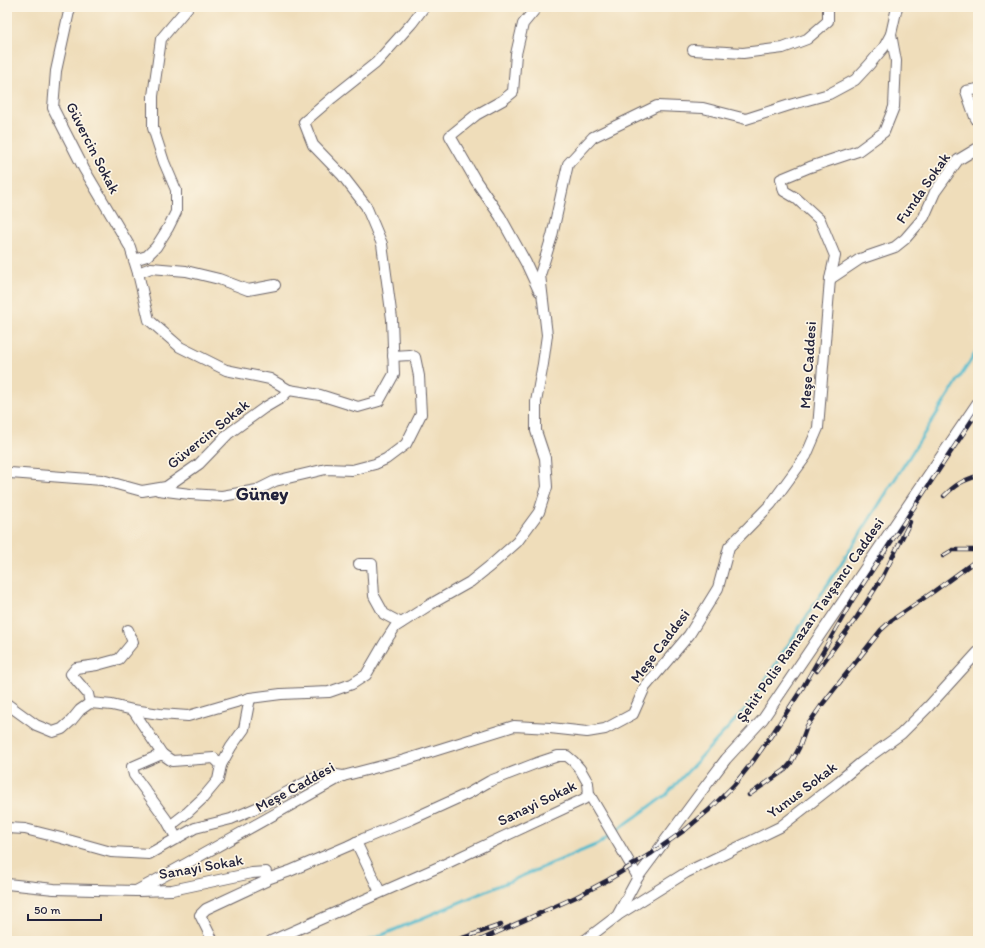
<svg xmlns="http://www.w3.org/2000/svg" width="985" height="948" font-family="Itim,sans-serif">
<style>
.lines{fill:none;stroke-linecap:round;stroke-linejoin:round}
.stream{stroke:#4fb9cc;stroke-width:3}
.minor-casing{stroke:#6a6367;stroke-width:12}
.minor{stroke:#fff;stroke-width:10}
.rail-casing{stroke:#22223b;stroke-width:4.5}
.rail{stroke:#fcf5e5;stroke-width:3;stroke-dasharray:9;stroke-linecap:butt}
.labels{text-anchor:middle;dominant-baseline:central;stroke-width:3.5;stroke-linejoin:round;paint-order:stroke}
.street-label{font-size:15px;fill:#22223b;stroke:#fcf5e5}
.district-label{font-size:19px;font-weight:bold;fill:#22223b;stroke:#fcf5e5}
</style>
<rect width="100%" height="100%" fill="#fcf5e5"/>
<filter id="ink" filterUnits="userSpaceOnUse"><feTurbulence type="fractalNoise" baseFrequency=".025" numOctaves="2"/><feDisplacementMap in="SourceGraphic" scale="8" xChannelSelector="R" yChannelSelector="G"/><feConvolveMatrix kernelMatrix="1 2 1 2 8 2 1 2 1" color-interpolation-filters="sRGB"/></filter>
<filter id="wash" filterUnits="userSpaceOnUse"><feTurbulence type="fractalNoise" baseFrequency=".012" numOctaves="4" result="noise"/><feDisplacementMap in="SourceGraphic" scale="16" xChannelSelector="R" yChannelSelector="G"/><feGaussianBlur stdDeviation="0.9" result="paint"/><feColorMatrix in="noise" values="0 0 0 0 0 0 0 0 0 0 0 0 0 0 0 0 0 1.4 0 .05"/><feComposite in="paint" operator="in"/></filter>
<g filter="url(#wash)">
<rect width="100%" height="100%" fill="#efddba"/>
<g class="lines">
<!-- stream -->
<polyline class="stream" points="368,941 598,844 666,795 749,705 855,542 978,349"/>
</g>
</g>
<g filter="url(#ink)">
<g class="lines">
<defs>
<g id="minor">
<polyline points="537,7 523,24 516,54 513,92 503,100 476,115 450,136 476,181 500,216 526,263 539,291"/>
<polyline points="693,50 743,53 783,48 807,39 828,21 828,7"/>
<polyline points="978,89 966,91 975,117 978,122"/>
<polyline points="134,260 147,256 156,247 168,228 176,212 176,190 164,162 153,128 153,96 161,39 188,7"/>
<polyline points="138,273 151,268 186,271 219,279 248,290 275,285"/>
<polyline points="830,279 860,259 895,247 905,239 924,217 935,192 958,160 978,148"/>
<polyline points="289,390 320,395 358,407 379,401 394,374 392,319 382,244 366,206 342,175 313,145 304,122 332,98 376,63 412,23 424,7"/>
<polyline points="7,474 10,473 102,480 142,491 166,487 199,464 228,434 264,408 281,398 289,390 270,379 226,370 180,347 149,320 138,273 130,247 84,169 53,108 56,71 70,7"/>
<polyline points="158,490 190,494 222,496 257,490 275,481 326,469 352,470 375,464 386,459 406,444 421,414 419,376 415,357 410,355 393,356"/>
<polyline points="359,564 372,564 374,596 384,614 401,623"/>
<polyline points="90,703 88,694 71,674 76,668 97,665 119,659 133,642 128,630"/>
<polyline points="7,704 36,725 53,732 62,729 71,721 80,710 90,703 112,705 133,710 160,714 188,716 250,698 281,694 329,692 352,684 366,675 384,644 395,627 431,604 470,582 490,566 517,542 539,512 547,487 545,458 536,431 536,402 543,364 547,335 540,275 552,236 568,164 593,137 657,106 703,108 746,119 793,104 829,94 855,80 869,65 884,47 891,34"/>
<polyline points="133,710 162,754"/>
<polyline points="221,765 231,747 244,729 250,698"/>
<polyline points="589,794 638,877"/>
<polyline points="170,826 188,812 203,798 218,780 221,765 214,758 172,761 162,754 132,767 134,775 166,819 177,839"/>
<polyline points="7,828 25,829 61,838 111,852 149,854 195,828 231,819 263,805 312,779 330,774 343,776"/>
<polyline points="356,842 380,892"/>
<polyline points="266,877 270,878 290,871 348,846 363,839 412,819 469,793 490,781 537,763 558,756 567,756 573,761 580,769 588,783 589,794 584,799 441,866 271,941"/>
<polyline points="7,884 54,889 136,891 173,871 343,776 405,760 514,726 550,728 587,732 605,729 633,714 645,687 689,635 718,588 729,547 771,504 806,456 818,428 830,279 835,256 820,220 796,198 784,191 781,179 810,167 858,151 884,132 894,107 896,61 891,34 897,7"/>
<polyline points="138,891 172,890 252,873 266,872 266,881 206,909 200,915 213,941"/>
<polyline points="618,915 687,872 780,827 839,781 862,762 901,734 929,706 978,652"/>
<polyline points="584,941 617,916 638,877 704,788 726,759 763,719 978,402"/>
</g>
</defs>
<!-- minor casing -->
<use href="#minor" class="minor-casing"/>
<!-- minor -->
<use href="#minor" class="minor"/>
<defs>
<g id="rail">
<path d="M944,496c11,-11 19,-16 34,-20"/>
<polyline points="943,556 953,550 978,550"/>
<polyline points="817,671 857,617 882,578 910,522"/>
<polyline points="749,795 785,770 791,763 799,748 807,726 821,706 881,630 892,620 933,592 978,559"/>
<polyline points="454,941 501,925"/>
<polyline points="478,941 576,897 608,880 652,853 685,830 709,810 734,785 754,760 773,733 803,687 853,599 978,411"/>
</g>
</defs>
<!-- rail casing -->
<use href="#rail" class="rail-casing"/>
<!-- rail -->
<use href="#rail" class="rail"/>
</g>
</g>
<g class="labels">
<!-- street labels -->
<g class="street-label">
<text transform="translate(93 148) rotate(63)">Güvercin Sokak</text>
<text transform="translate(923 188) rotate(-55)">Funda Sokak</text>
<text transform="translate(808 365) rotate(-86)">Meşe Caddesi</text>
<text transform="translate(208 434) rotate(-39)">Güvercin Sokak</text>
<text transform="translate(810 620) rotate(-55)">Şehit Polis Ramazan Tavşancı Caddesi</text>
<text transform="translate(660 646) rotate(-53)">Meşe Caddesi</text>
<text transform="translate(295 787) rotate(-29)">Meşe Caddesi</text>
<text transform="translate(802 790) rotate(-37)">Yunus Sokak</text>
<text transform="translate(537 803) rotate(-26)">Sanayi Sokak</text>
<text transform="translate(201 867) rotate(-10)">Sanayi Sokak</text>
</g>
<!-- district labels -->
<g class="district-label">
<text x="262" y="493">Güney</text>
</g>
</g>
<!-- margin -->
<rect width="985" height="948" fill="none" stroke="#fcf5e5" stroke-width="24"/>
<!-- scale -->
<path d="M28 914v6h73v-6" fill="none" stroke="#22223b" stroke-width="2"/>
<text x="34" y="914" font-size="12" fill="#22223b" stroke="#fcf5e5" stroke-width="3" paint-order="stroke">50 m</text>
</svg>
